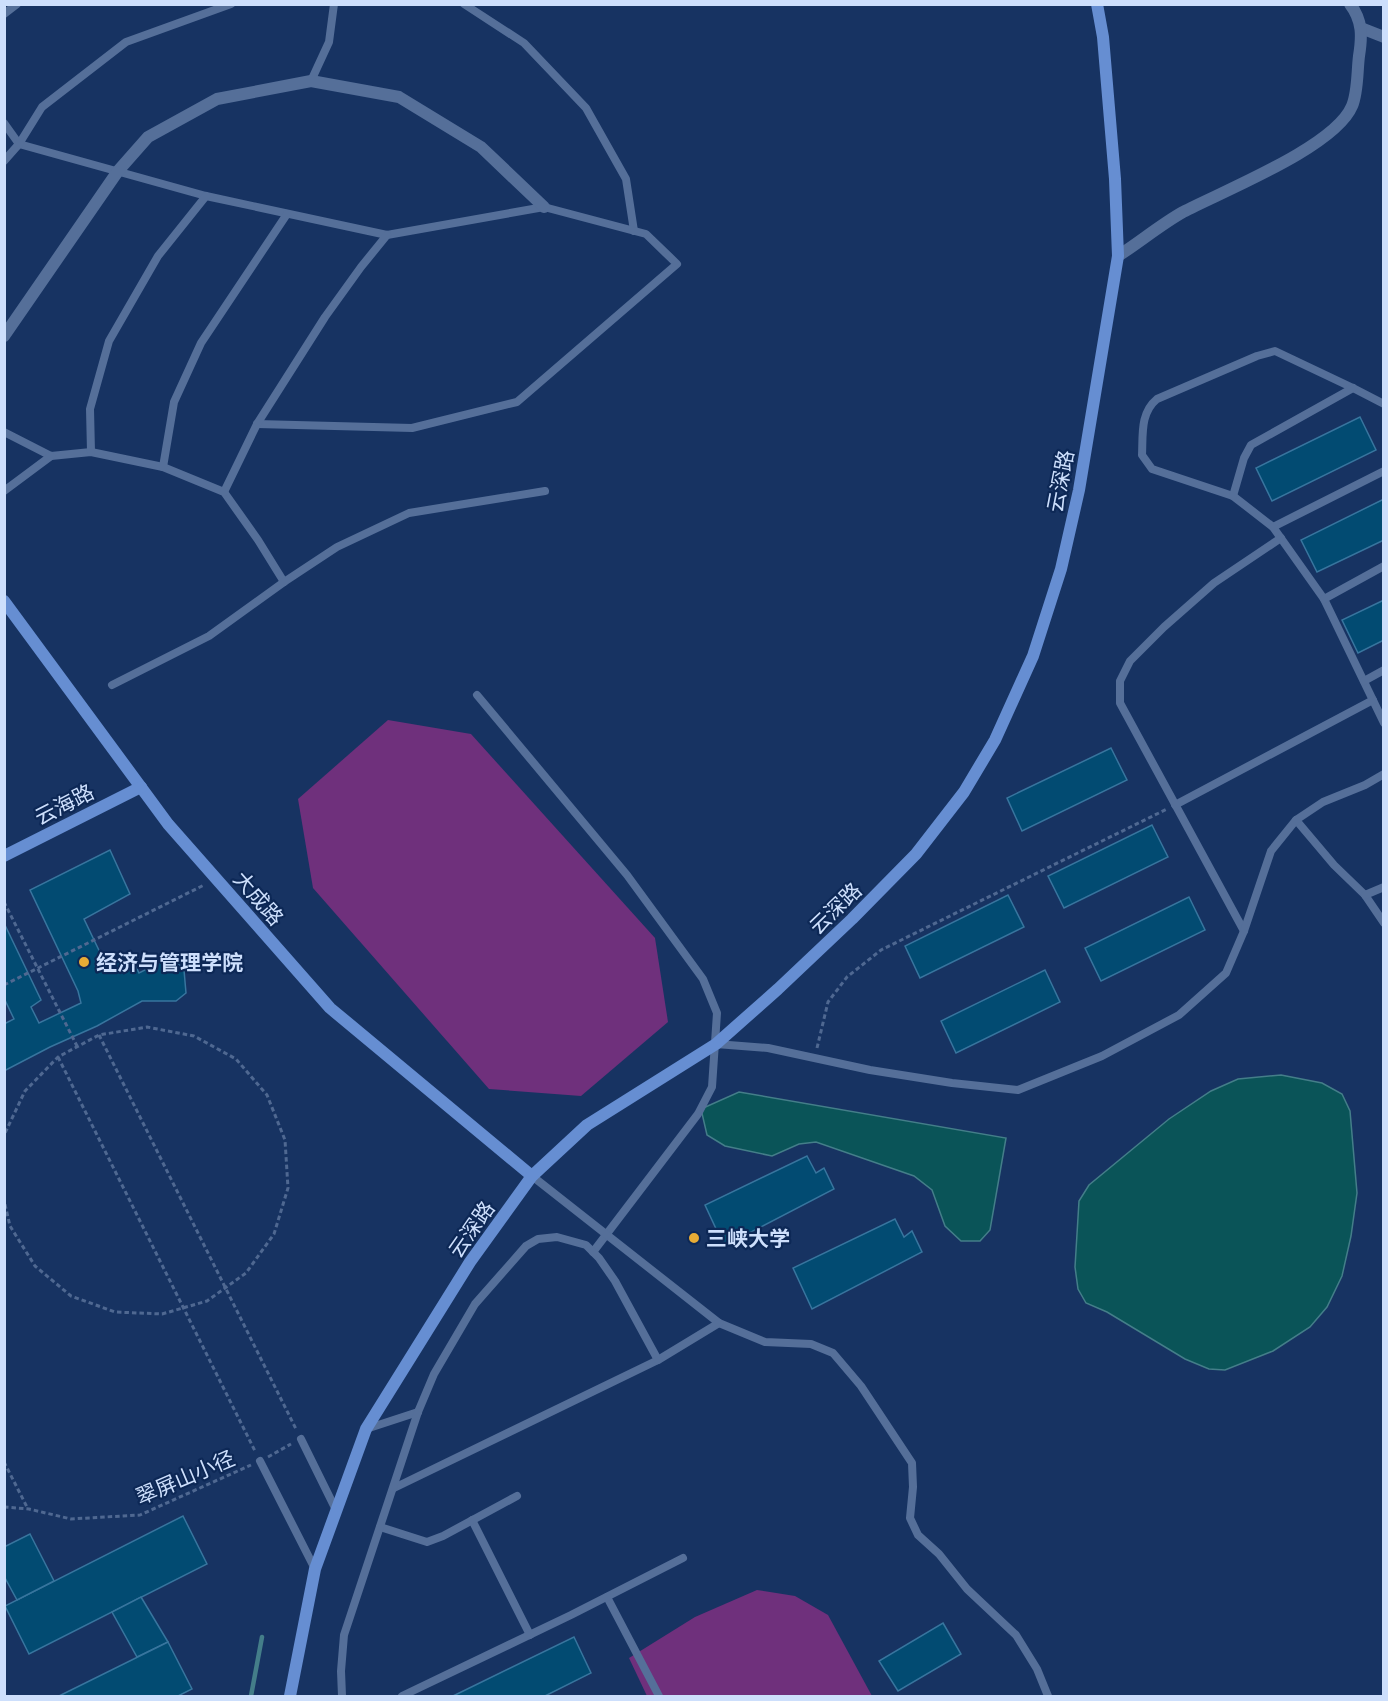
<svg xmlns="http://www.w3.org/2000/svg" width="1388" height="1701" font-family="Mulish,'Noto Sans SC',sans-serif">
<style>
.green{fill:#6f307c}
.water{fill:#0a5458;stroke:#447e89;stroke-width:1.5}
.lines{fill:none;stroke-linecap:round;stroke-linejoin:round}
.stream{stroke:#447e89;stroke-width:4.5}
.building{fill:#024b72;stroke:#38759e;stroke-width:1.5}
.path{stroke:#4f6891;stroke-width:3;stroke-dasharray:4.5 3;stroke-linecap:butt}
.lane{stroke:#556f99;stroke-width:8}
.street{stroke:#556f99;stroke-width:12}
.secondary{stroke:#668ed2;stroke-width:12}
.poi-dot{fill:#e7ac36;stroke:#0d2856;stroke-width:2}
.labels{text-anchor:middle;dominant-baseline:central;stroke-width:4.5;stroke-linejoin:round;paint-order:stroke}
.street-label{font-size:21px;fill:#cddffc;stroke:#0d2856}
.poi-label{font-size:21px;font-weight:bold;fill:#cddffc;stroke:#0d2856;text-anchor:start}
</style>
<rect width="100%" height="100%" fill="#173362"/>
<!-- green -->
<g class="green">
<polygon points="388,720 471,734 655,938 668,1022 581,1096 489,1089 313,888 298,799"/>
<polygon points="757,1590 795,1596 828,1615 872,1696 647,1696 629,1658 695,1617"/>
</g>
<!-- water -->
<g class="water">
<polygon points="1281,1075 1322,1083 1342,1094 1350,1111 1357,1193 1351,1236 1342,1276 1327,1307 1310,1327 1273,1351 1225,1370 1209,1369 1185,1359 1107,1312 1086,1303 1078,1289 1075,1267 1079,1201 1089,1185 1169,1119 1211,1091 1238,1079"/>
<polygon points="739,1092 1006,1138 990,1230 980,1241 961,1241 945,1226 932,1190 914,1176 816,1142 799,1144 772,1156 725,1146 707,1135 701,1109"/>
</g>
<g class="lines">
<!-- stream -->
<polyline class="stream" points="251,1696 262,1637"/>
</g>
<!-- building -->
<g class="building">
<polygon points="1360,417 1376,450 1272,501 1256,468"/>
<polygon points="1384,499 1384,540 1317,572 1301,540"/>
<polygon points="1384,600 1384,640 1358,653 1342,620"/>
<polygon points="1111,748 1127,780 1022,831 1007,798"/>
<polygon points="1152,825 1168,857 1064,908 1048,876"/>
<polygon points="110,850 130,894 84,919 107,967 130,954 139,973 171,957 184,970 186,993 176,1001 142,1001 97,1026 50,1047 4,1071 4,1024 14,1019 4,998 4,923 41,1000 31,1007 39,1023 81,1003 78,991 30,890"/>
<polygon points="1008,895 1024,927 920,978 905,946"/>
<polygon points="1189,897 1205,930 1101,981 1085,948"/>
<polygon points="1045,970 1060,1002 956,1053 941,1021"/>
<polygon points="807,1156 816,1173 824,1168 834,1189 724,1246 705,1205"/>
<polygon points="895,1219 904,1237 912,1231 922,1252 812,1309 793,1268"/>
<polygon points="183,1516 207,1564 29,1654 5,1606"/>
<polygon points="30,1534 54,1581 17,1600 4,1576 4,1547"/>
<polygon points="141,1597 168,1642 137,1657 112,1612"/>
<polygon points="943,1623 961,1654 898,1691 879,1661"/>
<polygon points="574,1637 591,1673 545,1696 453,1696"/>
<polygon points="168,1642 192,1689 178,1696 59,1696"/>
</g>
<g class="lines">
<!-- path -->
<g class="path">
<polyline points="4,902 77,1046"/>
<polyline points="4,985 204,885"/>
<polyline points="99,1035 296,1429"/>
<polyline points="817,1048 828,1002 847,977 881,950 1167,809"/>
<polyline points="58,1057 255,1451"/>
<polyline points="4,1140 5,1133 25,1091 58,1057 99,1035 147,1027 194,1036 236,1059 267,1095 285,1140 288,1188 274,1234 246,1273 207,1301 162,1314 115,1312 71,1296 35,1266 10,1226 4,1200"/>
<polyline points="268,1457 291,1444"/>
<polyline points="4,1462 28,1509"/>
<polyline points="4,1507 29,1509 71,1519 140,1515 251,1465"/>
</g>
<!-- lane -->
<g class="lane">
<polyline points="464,4 524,43 586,108 626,179 634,231"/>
<polyline points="4,14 17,4"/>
<polyline points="311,81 329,42 334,4"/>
<polyline points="4,123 19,144 206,196 387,235 544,207 646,234 677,264 517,402 412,428 257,424"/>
<polyline points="4,161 19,144 42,107 126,42 231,4"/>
<path d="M1384,404l-31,-16 -78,-37 -18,5 -100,43c-17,14 -14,36 -15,56l10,14 81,27 40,31 51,72 60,124"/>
<polyline points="4,432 51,456 91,452 163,467 224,492 258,540 284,582"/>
<polyline points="91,452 90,409 109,341 158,256 206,196"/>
<polyline points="163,467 174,402 201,343 287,214"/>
<polyline points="4,491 51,456"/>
<polyline points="224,492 257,424 325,317 361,267 387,235"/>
<polyline points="1233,496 1244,458 1251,445 1353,388"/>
<polyline points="1273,527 1384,471"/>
<polyline points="1324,599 1384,566"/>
<polyline points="1364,681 1384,670"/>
<polyline points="112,685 209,636 284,582 337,547 409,513 545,491"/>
<polyline points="477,695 627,875 703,979 717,1013 712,1087 698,1114 593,1252"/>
<polyline points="1175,805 1373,700"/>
<polyline points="1296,820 1334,865 1365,895 1384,923"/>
<polyline points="1365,895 1384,887"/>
<polyline points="1244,931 1120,703 1120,681 1130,661 1164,627 1214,583 1281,538"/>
<polyline points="716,1044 768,1048 870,1070 952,1083 1018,1090 1102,1056 1179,1015 1226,973 1244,931 1271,851 1296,820 1323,802 1365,785 1384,774"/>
<polyline points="532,1176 719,1323 765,1342 811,1344 833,1353 861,1386 912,1463 913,1487 910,1518 918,1535 939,1554 967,1589 1016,1635 1037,1669 1048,1696"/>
<polyline points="366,1429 418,1412"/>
<polyline points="301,1439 336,1510"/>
<polyline points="260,1461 315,1569"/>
<polyline points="394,1488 658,1360 719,1323"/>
<polyline points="472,1520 530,1635"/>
<polyline points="380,1527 427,1542 443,1536 517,1496"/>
<polyline points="607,1597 659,1696"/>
<polyline points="342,1696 341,1671 344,1635 418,1412 434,1374 475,1304 526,1246 538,1239 557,1237 586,1245 599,1258 615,1281 658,1360"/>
<polyline points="402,1696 571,1615 683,1558"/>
</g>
<!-- street -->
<g class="street">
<polyline points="1361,28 1384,37"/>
<path d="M1118,256c22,-14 42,-31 65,-44 40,-21 152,-65 169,-106 6,-14 5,-34 7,-50 3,-19 4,-35 -9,-52"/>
<polyline points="4,336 118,171 148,137 217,99 311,81 399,97 481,147 544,207"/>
</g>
<!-- secondary -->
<g class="secondary">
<polyline points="4,601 168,824 330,1008 532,1176"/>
<polyline points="4,856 141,787"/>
<polyline points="290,1696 315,1569 366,1429 470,1262 532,1176 587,1125 716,1044 778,989 852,919 916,854 964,792 995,740 1033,656 1061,569 1079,490 1118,256 1115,179 1103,37 1097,4"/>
</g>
</g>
<!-- markers -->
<g class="poi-dot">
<circle cx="84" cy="962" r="6"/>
<circle cx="694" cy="1238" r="6"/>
</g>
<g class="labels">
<!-- street labels -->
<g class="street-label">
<text transform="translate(1060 481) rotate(-79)">云深路</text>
<text transform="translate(64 804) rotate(-27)">云海路</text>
<text transform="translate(259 898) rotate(49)">大成路</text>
<text transform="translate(835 908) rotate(-44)">云深路</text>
<text transform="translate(471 1229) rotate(-55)">云深路</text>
<text transform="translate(185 1477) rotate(-23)">翠屏山小径</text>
</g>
<!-- poi labels -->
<g class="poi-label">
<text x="96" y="962">经济与管理学院</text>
<text x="706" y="1238">三峡大学</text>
</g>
</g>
<!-- border -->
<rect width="1388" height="1701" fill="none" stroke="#cddffc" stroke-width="12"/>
</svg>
